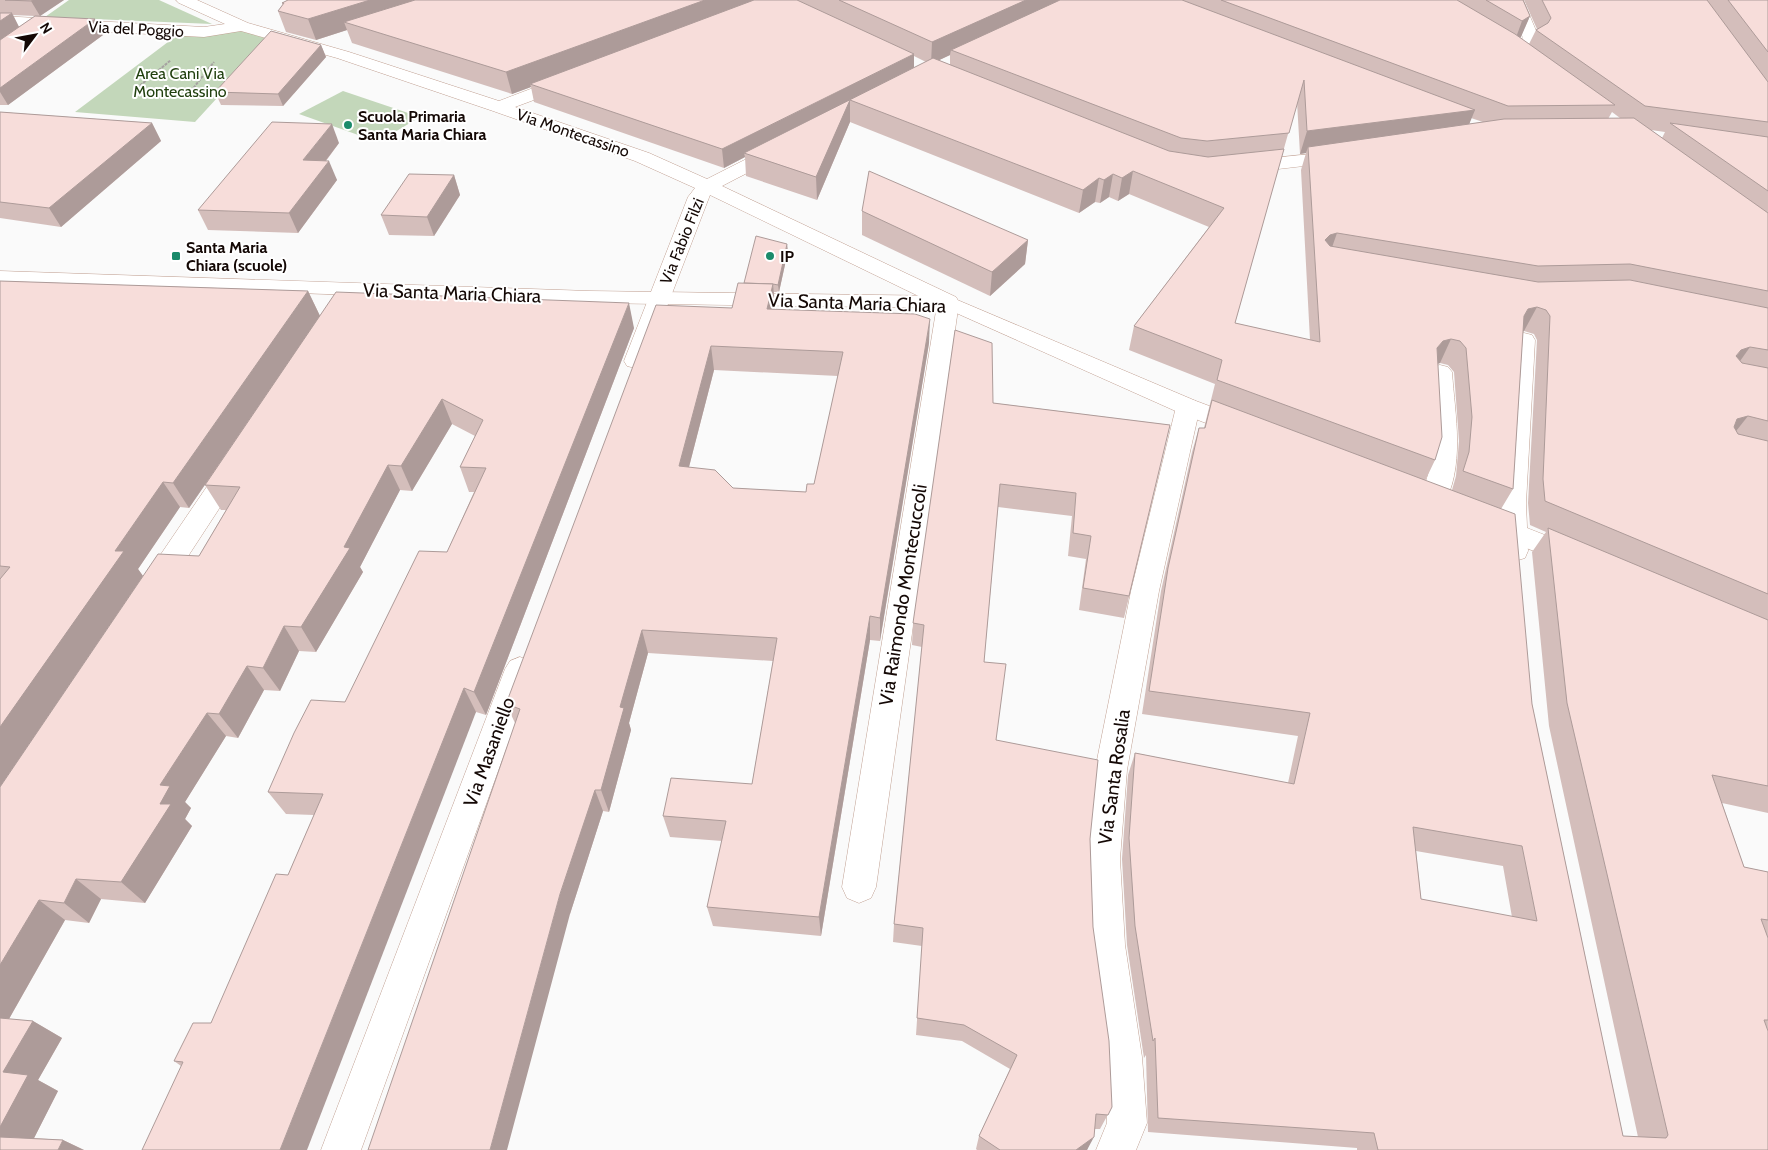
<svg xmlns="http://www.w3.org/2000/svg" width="1768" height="1150" font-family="Cabin,sans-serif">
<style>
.green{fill:#c3d7ba}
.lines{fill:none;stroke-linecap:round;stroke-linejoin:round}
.street-casing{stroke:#c1a092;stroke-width:1}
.secondary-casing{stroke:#c1a092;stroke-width:1}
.path{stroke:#a6a2a1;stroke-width:2;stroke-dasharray:3 1;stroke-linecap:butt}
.street{fill:#fff;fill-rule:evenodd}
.secondary{fill:#fff;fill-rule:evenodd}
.wall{fill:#d4bebb;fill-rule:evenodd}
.shaded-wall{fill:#ad9b99}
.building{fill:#f7ddda;stroke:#ad9b99;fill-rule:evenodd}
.poi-dot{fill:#1b8b6b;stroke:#fff;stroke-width:2}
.labels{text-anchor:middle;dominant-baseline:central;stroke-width:4;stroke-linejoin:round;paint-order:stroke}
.far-street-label{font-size:16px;fill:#140805;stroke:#fff}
.far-park-label{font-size:16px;fill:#21400f;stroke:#fff}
.far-poi-label{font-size:16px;font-weight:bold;fill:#140805;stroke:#fff;text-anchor:start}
.street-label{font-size:19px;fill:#140805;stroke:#fff}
</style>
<rect width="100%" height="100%" fill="#fafafa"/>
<!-- green -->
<g class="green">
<polygon points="69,0 159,0 212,24 45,17"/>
<polygon points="238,29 272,38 195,122 75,112 176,36 204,35"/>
<polygon points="343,91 420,117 378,142 299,114"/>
</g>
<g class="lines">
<defs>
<g id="street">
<polygon points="176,0 197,0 248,23 349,52 499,101 562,77 574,77 576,81 574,85 515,107 649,153 707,179 774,145 780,143 786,145 789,149 786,153 722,186 956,297 959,302 876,887 871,898 859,903 847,898 842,887 937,305 710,195 646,361 643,366 635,368 627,366 624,361 688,197 695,188 635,161 493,111 337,58 241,31 204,37 0,26 0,16 204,27 225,24 179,3"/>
<polygon points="1507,0 1523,0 1540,40 1538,43 1513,56 1507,54 1505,51 1523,38"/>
<polygon points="1340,151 1347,153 1349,157 1347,161 1243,173 1236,171 1234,167 1236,163 1243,161"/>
<path d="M1524,333l8,2 3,5 -9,163 2,48 -3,7 -10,3 -10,-3c-14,-26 5,-179 8,-218l3,-5z"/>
<path d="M1440,365l8,2 4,5c3,44 14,95 -10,136l-9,2 -9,-2 -4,-7 12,-40 -4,-89 4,-5z"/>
<polygon points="1188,399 1196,401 1200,407 1159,591 1127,770 1120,859 1125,945 1142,1057 1147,1123 1136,1150 1096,1150 1107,1123 1104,1057 1089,945 1086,859 1095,770 1131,591 1176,407 1180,401"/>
<polygon points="234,457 243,460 247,466 164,593 154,597 144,593 140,586 144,579 225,460"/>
<polygon points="520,657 530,661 535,669 361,1150 321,1150 505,669 510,661"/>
</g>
<g id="secondary">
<polygon points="0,271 590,291 948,296 1196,401 1252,422 1255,428 1252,434 1243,436 1234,434 1180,413 945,308 590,303 0,283"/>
<polygon points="1481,510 1583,550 1587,557 1583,564 1573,567 1472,526 1468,519 1472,512"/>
</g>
</defs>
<!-- street casing -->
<use href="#street" class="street-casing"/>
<!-- secondary casing -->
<use href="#secondary" class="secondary-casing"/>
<!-- path -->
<g class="path">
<polyline points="137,88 171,60"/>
<polyline points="191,91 214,62"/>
</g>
<!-- street -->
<use href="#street" class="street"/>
<!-- secondary -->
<use href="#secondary" class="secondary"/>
</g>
<!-- wall -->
<g class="wall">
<path d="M0,0h64l-24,16 63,19 -95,70h-8zM13,15l22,1 -16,11z"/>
<path d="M288,0h1235l7,16 -10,22 9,6 7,-14 1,-1 -13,-29h244v813l-46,-10 22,64 24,5v278h-411v-2l-209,-16 -2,-77 -2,3 -17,-113 -5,-86 6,-84 7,-22 153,30 10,-47 -156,-22 19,-123 31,-139 7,-24h5l11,-44 -86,-34 5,-24 75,-99 -80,-33 -11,7 -9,-4 -9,6 -5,-1 -16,11 -229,-91 -33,78 -71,-24 -1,-19 -21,11 -190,-66 -3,-15 -19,7 -160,-51 -5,-13 -31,10 -30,-8 -8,-21 5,-6 -1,-2zM950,55v10l-11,-5zM914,56l12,6 -12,6zM1297,102l3,52 6,-1 -5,17 9,170 -75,-17zM1612,112l8,6 -12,1zM1471,118l12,4 -14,2zM1651,130l14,2 -3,6zM1524,331l10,3 3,6 -9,163 2,22 16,7 -14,20 17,174 89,411 -15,-1 -91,-432 -31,-195 12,-20 10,-157zM1440,363l8,2 6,7 5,69 -3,35 -4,14 -27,-9 10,-21 3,-96zM1416,851l87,15 9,51 -91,-18z"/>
<polygon points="321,45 326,57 283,106 221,105 215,92"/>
<polygon points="0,112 152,123 161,141 61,227 0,218"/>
<polygon points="339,143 326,161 337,180 298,233 208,230 198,210"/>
<polygon points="454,175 460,195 434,236 389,235 381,215"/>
<polygon points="862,211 1028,240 1025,264 990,296 862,235"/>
<path d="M788,251l-9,41h-5l1,17 154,34 -49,298 -10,-1 -49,296 -108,-10 -6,-19 15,-66 -52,-4 -7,-21 89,-32 21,-123 -125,-8 -19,70 2,7 -22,82 -6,-1 -33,103 -55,-191 -9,-19 226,-396 12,-25zM714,370l124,6 -24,108 -8,8 -73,-4 -44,-21z"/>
<polygon points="0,281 308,291 320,316 634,328 486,715 476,712 181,1066 174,1061 211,1023 288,875 314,815 286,814 268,792 345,702 447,552 474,492 469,492 460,467 475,436 452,424 412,491 400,490 360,567 363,572 316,652 299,651 280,691 264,690 238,738 226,736 185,802 191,808 185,819 192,826 145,903 101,899 89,923 65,920 9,1019 33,1021 62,1038 38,1080 58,1091 34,1138 63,1140 84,1150 0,1150 0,787 199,556 226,510 221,510 205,485 189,508 180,507 138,569 143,576 0,787"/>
<polygon points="993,403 1170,425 1124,618 1079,610 1086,559 1068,556 1072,516 998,507 984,662 996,740 1090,839 1093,927 1112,1107 1100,1129 1095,1129 1087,1150 977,1150 976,1149 979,1136 1010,1069 962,1041 916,1035 922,946 893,942 894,924 922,647 912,645 913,623"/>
</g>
<!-- shaded-wall -->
<g class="shaded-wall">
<polygon points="33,0 64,0 40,16 31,1"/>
<polygon points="370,0 445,0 344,22 347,30 316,40 308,19"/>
<polygon points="705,0 764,0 530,84 531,87 512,94 506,72"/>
<polygon points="1026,0 1070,0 951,50 950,55 931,64 932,42"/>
<polygon points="12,13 20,29 0,43 0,21"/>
<polygon points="1530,16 1521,37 1514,43 1522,21"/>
<polygon points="95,19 103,35 8,105 0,92 0,88"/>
<polygon points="321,45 326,57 283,106 278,94"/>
<polygon points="914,54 914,72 850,100 850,122 817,200 816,177 744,153 745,157 724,168 722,149"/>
<polygon points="1475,110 1466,132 1308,147 1306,153 1300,154 1307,131"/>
<polygon points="152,123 161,141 61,227 49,208"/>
<polygon points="332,124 339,143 311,180 303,160"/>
<polygon points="329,161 337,180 298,233 289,213"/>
<polygon points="1133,171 1129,194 1118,201 1122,178"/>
<polygon points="1113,174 1109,197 1100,203 1104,180"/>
<polygon points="454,175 460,195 434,236 427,217"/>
<polygon points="1099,178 1095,202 1079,213 1083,190"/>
<polygon points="1337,233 1329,256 1325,240 1330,235"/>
<polygon points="1028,240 1025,264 990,296 992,272"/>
<polygon points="787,244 788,251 779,292 778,285"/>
<polygon points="773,284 775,307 770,333 767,309"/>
<polygon points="308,291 320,316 189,508 173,483"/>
<polygon points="629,303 634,328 486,715 474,692"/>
<polygon points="1537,307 1524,331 1516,333 1524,316 1528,309"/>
<polygon points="930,319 929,343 880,641 880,618"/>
<polygon points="1451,339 1440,363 1432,365 1437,348 1443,341"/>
<polygon points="711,346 714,370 683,490 679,466"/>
<polygon points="1750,347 1733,371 1724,374 1741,350"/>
<polygon points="442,399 452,424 412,491 401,466"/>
<polygon points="1748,416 1729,440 1737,419"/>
<polygon points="388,465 400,490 360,567 363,572 316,652 301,627"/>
<polygon points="163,482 180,507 138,569 143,576 0,787 0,727 115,551"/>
<polygon points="870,616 870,640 821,936 819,917"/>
<polygon points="284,626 299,651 280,691 263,668"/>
<polygon points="642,630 648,653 629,723 631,730 609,812 601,790 620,707"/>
<polygon points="247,666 264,690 238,738 219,714"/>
<polygon points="464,688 476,712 307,1150 280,1150"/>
<polygon points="207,713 226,736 185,802 191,808 185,819 192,826 145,903 121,882 160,804 160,785"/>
<polygon points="595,790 603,811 570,914 507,1150 490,1150 560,894"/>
<polygon points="76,879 101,899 89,923 64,903"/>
<polygon points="39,900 65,920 1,1033 0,1033 0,965"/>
<polygon points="33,1021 62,1038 38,1080 58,1091 28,1150 0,1139 0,1127 3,1072"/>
<polygon points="1094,1137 1087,1150 1076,1150"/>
<polygon points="63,1140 84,1150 58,1150"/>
</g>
<!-- building -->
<g class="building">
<polygon points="5,0 33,0 31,1"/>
<polygon points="288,0 370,0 308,19 278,11 284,3 282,3"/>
<polygon points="415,0 705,0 506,72 344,22"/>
<polygon points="754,0 797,0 914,54 722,149 530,84"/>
<polygon points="839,0 1026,0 932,42"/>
<polygon points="1060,0 1182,0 1475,110 1307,131 1304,80 1289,133 1207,141 1181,138 951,50"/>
<polygon points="1221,0 1457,0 1515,34 1615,105 1508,106"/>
<polygon points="1486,0 1523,0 1530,16 1522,21"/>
<polygon points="1542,0 1707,0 1768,82 1768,122 1645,106 1536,30 1548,23 1551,18"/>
<polygon points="1728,0 1768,0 1768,52"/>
<polygon points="0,13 12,13 0,21"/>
<polygon points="35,16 95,19 0,88 0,40"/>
<polygon points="271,31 321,45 278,94 215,92"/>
<polygon points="933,58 1169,151 1208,157 1284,149 1235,323 1320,342 1308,147 1504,119 1634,118 1768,213 1768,291 1630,264 1538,266 1337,233 1330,235 1325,240 1330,246 1538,282 1630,280 1768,308 1768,350 1750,347 1741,350 1736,356 1742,363 1768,368 1768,421 1748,416 1737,419 1734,427 1738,434 1768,441 1768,594 1545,501 1543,479 1550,316 1546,310 1537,307 1528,309 1524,316 1513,489 1463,471 1469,452 1472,417 1466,348 1460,341 1451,339 1443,341 1437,348 1442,437 1435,460 1217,380 1222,360 1134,326 1224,208 1133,171 1122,178 1113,174 1104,180 1099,178 1083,190 850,100 816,177 744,153"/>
<polygon points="0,112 152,123 49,208 0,202"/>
<polygon points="272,122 332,124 303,160 329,161 289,213 198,210"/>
<polygon points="1670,123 1768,137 1768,191"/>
<polygon points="869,171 1028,240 992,272 862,211"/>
<polygon points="409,174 454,175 427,217 381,215"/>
<polygon points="756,236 787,244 778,285 773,284 744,283"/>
<polygon points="0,281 308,291 173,483 163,482 115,551 124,551 0,727 0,579 10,567 0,566"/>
<path d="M738,283l35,1 -6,25 148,5 15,5 -50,299 -10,-2 -51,301 -112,-10 19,-86 -63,-5 8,-38 81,6 25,-146 -135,-8 -22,77 4,1 -23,82h-6l-35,104 -70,256h-122l152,-441 -14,-5 150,-399 76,3zM711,346l132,6 -29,132h-7l-1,8 -73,-4 -18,-18 -36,-4z"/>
<polygon points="336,292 629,303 474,692 464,688 280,1150 142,1150 183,1062 174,1061 193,1023 211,1023 276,874 288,875 323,794 268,792 294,733 311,700 345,702 419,551 447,552 486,468 460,467 483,420 442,399 401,466 388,465 344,547 350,548 301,627 284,626 263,668 247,666 219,714 207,713 160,785 170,786 160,804 171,804 121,882 76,879 64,903 39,900 0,965 0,787 158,554 199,556 240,487 205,485"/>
<polygon points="955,330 992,343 993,403 1170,425 1129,596 1083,588 1091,536 1073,533 1076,493 1000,484 984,662 1006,664 996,740 1098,760 1090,839 1093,927 1109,1041 1112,1107 1108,1115 1096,1114 1094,1137 1076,1150 1000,1150 979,1136 1017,1055 964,1025 917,1018 923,928 894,924 924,625 913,623"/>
<path d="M1212,400l303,114 17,190 91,432 43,2 2,-3 -101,-432 -19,-175 220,92v166l-56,-11 32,92 24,5v48l-7,-1 7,19v82h-4l4,11v119h-390l-4,-17 -216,-15 -3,-80 -2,3 -18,-115 -6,-88 6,-85 159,31 16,-71 -161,-22 19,-123 31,-140h6zM1413,827l109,19 15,75 -116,-22z"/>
<polygon points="0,1018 33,1021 3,1072 28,1075 0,1127"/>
<polygon points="0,1137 63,1140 58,1150 0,1150"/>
</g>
<!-- markers -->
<g class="poi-dot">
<circle cx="348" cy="125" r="5"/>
<rect x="171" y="251" width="10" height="10" rx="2.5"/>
<circle cx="770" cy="256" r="5"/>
</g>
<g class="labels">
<!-- far-street labels -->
<g class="far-street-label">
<text transform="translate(136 29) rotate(3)">Via del Poggio</text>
<text transform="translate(573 133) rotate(19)">Via Montecassino</text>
<text transform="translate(682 241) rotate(-68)">Via Fabio Filzi</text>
</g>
<!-- far-park labels -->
<g class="far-park-label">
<text x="180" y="73">Area Cani Via<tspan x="180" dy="18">Montecassino</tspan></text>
</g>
<!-- far-poi labels -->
<g class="far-poi-label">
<text x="358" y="116">Scuola Primaria<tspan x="358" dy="18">Santa Maria Chiara</tspan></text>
<text x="186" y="247">Santa Maria<tspan x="186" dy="18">Chiara (scuole)</tspan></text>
<text x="780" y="256">IP</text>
</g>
<!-- street labels -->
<g class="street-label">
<text transform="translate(452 293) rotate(2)">Via Santa Maria Chiara</text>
<text transform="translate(857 303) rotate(2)">Via Santa Maria Chiara</text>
<text transform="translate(903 595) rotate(-81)">Via Raimondo Montecuccoli</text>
<text transform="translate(489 752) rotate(-70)">Via Masaniello</text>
<text transform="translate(1114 777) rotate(-82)">Via Santa Rosalia</text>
</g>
</g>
<!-- north arrow -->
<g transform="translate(35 35) rotate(58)" stroke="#ffffff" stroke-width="4" paint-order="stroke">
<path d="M0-4L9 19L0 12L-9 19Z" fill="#140805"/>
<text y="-8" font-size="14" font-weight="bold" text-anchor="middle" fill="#140805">N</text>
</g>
</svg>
